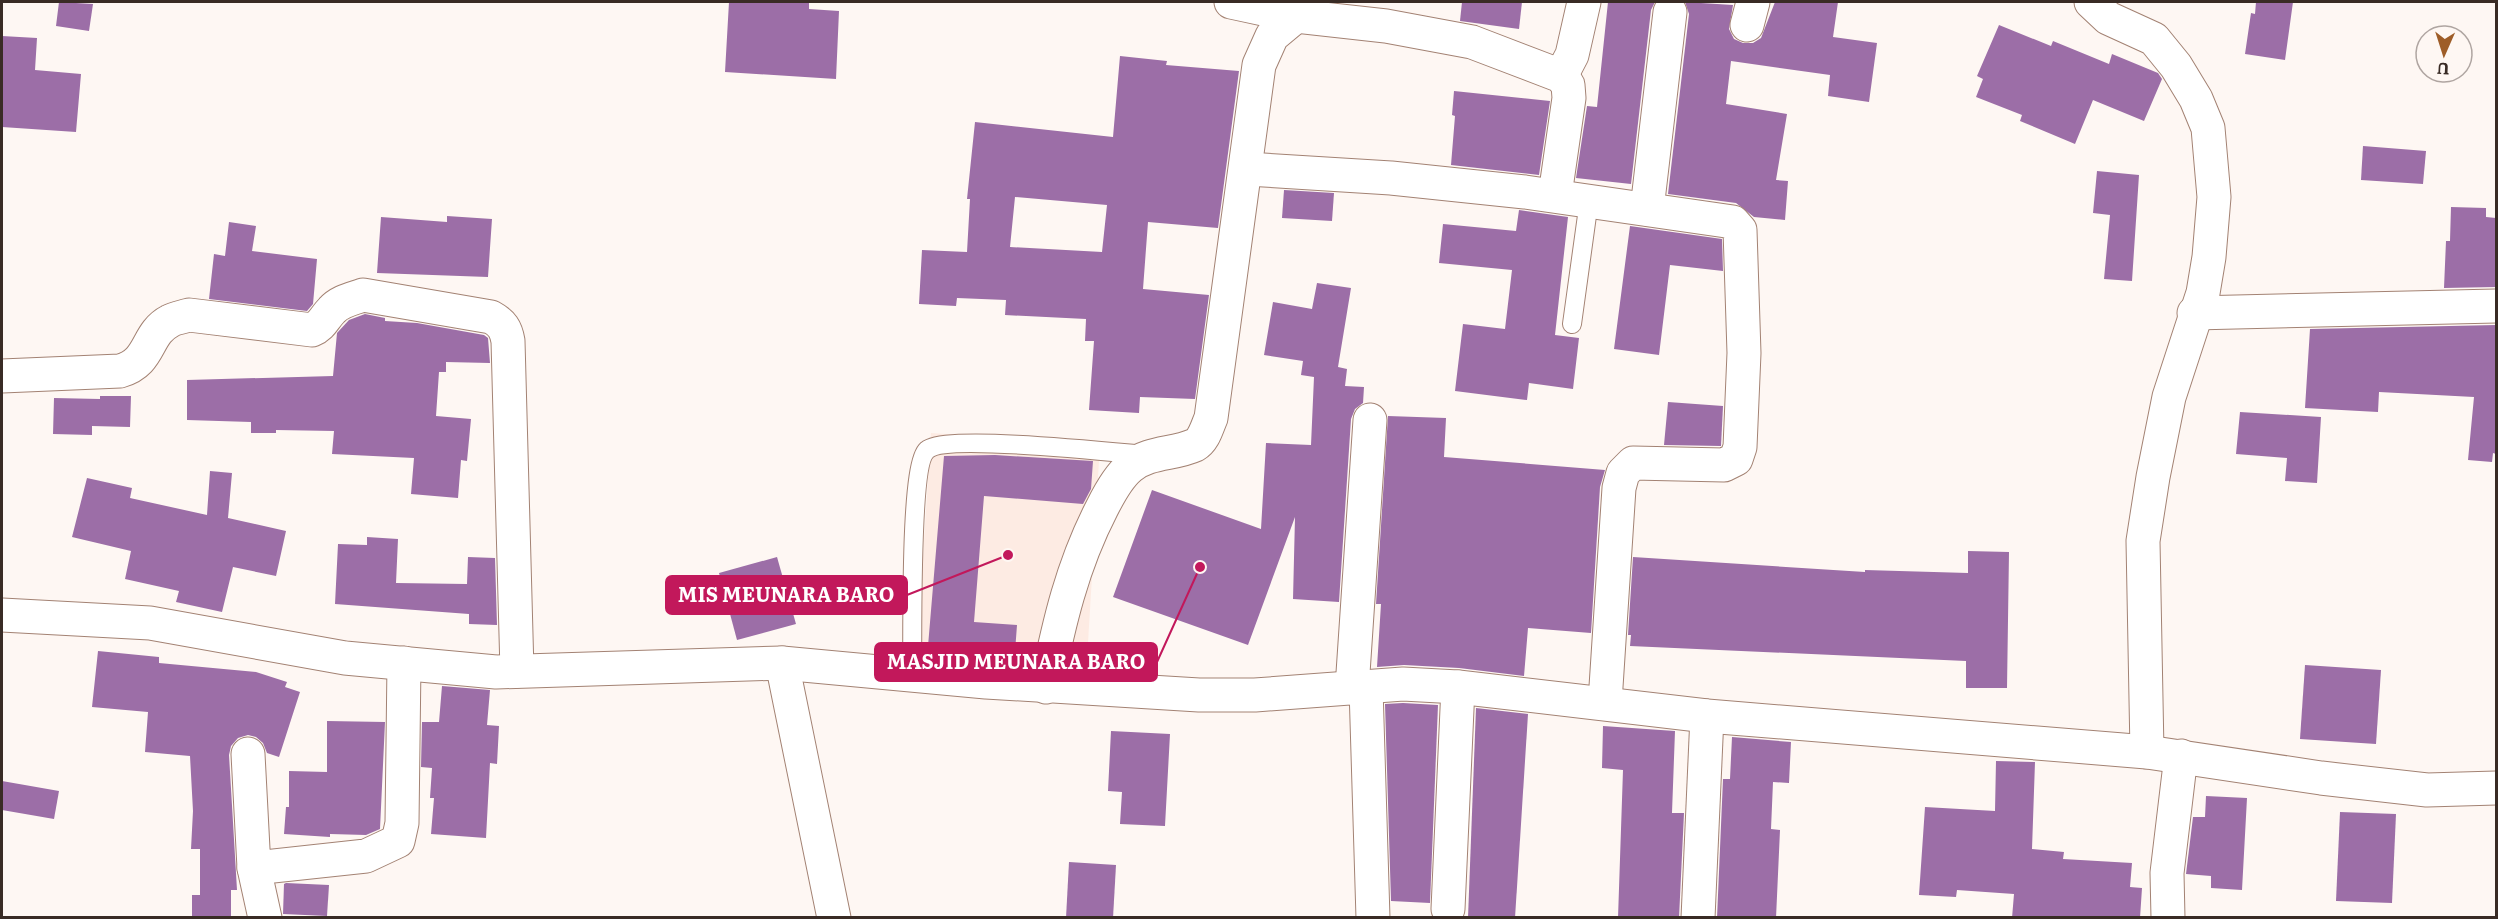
<svg xmlns="http://www.w3.org/2000/svg" width="2498" height="919" font-family="Literata,serif">
<style>
.built{fill:#fdebe3}
.building{fill:#9c6ea7;fill-rule:evenodd}
.lines{fill:none;stroke-linecap:round;stroke-linejoin:round}
.service-casing{stroke:#a38273;stroke-width:20}
.minor-casing{stroke:#a38273;stroke-width:35}
.service{stroke:#fff;stroke-width:18}
.minor{stroke:#fff;stroke-width:33}
.leader{fill:none;stroke:#c2185b;stroke-width:2}
.callout-dot{fill:#c2185b;stroke:#fef7f3;stroke-width:2}
.callout{fill:#c2185b;stroke:#c2185b;stroke-width:2}
.callout-label{font-size:20px;text-anchor:middle;font-weight:bold;fill:#fff}
</style>
<rect width="100%" height="100%" fill="#fef7f3"/>
<!-- built -->
<polygon class="built" points="931,433 1100,444 1086,676 916,665"/>
<!-- building -->
<g class="building">
<polygon points="59,2 93,4 89,31 56,26"/>
<polygon points="729,2 809,2 809,9 839,11 836,79 725,72"/>
<polygon points="1462,2 1522,2 1519,29 1460,21"/>
<polygon points="1608,2 1655,2 1651,10 1631,184 1576,178 1587,106 1597,107"/>
<polygon points="1685,2 1733,5 1729,29 1734,39 1743,43 1753,43 1761,38 1775,2 1838,2 1833,37 1877,43 1869,102 1828,96 1830,75 1731,61 1726,104 1787,114 1776,180 1788,181 1785,220 1754,217 1736,203 1668,194 1689,14"/>
<polygon points="2256,2 2293,2 2285,60 2245,54 2251,13 2255,14"/>
<polygon points="1999,25 2051,46 2053,41 2109,64 2112,54 2158,73 2162,79 2144,121 2093,100 2075,144 2020,121 2022,115 1976,97 1983,79 1977,76"/>
<polygon points="2,36 37,38 35,70 81,74 76,132 2,127"/>
<path d="M1120,56l47,5 -1,4 73,6 -21,157 -70,-6 -5,67 66,6 -14,104 -55,-2 -1,16 -50,-3 5,-69h-9l1,-22 -81,-4 1,-15 -49,-2 -1,8 -37,-2 3,-54 45,2 3,-53h-3l8,-77 138,15zM1015,197l92,8 -5,47 -92,-5z"/>
<polygon points="1454,91 1550,101 1539,175 1451,165 1455,116 1452,115"/>
<polygon points="2363,146 2426,151 2423,184 2361,180"/>
<polygon points="2097,171 2139,175 2132,281 2104,279 2110,215 2093,213"/>
<polygon points="1284,190 1334,193 1332,221 1282,218"/>
<polygon points="2451,207 2486,208 2486,217 2496,218 2496,287 2444,288 2446,241 2450,241"/>
<polygon points="1519,210 1568,217 1555,335 1579,338 1573,389 1529,383 1527,400 1455,391 1463,324 1505,329 1512,270 1439,263 1443,224 1516,231"/>
<polygon points="447,216 492,219 488,277 377,273 381,217 447,222"/>
<polygon points="229,222 256,226 252,251 317,259 313,304 307,311 209,299 214,254 225,256"/>
<polygon points="1630,226 1722,239 1723,271 1670,265 1659,355 1614,349"/>
<polygon points="1317,283 1351,288 1338,367 1347,369 1345,386 1364,387 1363,403 1355,409 1351,419 1339,602 1293,599 1295,517 1248,645 1113,597 1152,490 1261,529 1266,443 1311,445 1314,377 1301,375 1303,361 1264,355 1273,302 1312,309"/>
<polygon points="365,314 385,318 385,321 417,323 484,335 488,338 490,363 446,362 446,372 439,372 436,416 471,419 467,461 461,460 458,498 411,494 414,458 332,454 334,431 276,430 276,433 251,433 251,422 187,420 187,380 333,376 337,333 349,320"/>
<polygon points="2496,325 2496,454 2493,453 2492,462 2468,460 2474,397 2379,392 2378,412 2305,408 2310,329"/>
<polygon points="100,396 131,396 130,427 92,426 92,435 53,434 54,398 100,399"/>
<polygon points="1668,402 1723,406 1721,446 1664,445"/>
<polygon points="2240,412 2321,417 2317,483 2285,481 2287,458 2236,454"/>
<polygon points="1388,416 1446,418 1444,457 1605,470 1600,487 1591,633 1528,628 1524,676 1459,668 1404,665 1377,667 1381,604 1376,604"/>
<polygon points="995,455 1093,461 1091,489 1083,504 984,496 974,622 1017,625 1014,665 927,658 944,456"/>
<polygon points="210,471 232,473 228,518 286,531 276,576 233,567 222,612 176,602 179,591 125,579 131,551 72,537 87,478 132,488 130,498 207,515"/>
<polygon points="367,537 398,539 396,583 467,584 468,557 495,558 497,625 469,624 469,614 335,604 338,544 367,545"/>
<polygon points="1968,551 2009,552 2007,688 1966,688 1966,661 1630,646 1631,635 1628,635 1633,557 1865,572 1865,570 1968,573"/>
<polygon points="777,557 796,624 737,640 719,573"/>
<polygon points="98,651 159,657 159,663 256,672 287,682 285,687 300,692 279,757 267,753 263,743 256,737 248,735 238,738 231,746 229,755 237,890 231,890 231,918 192,918 192,895 200,895 200,849 191,849 193,811 190,756 145,752 148,712 92,707"/>
<polygon points="2305,665 2381,670 2376,744 2300,739"/>
<polygon points="442,686 490,690 487,725 499,726 497,764 490,763 486,838 431,834 434,798 430,798 432,768 421,767 422,722 439,722"/>
<polygon points="1403,703 1438,705 1430,903 1391,901 1385,704"/>
<polygon points="1476,708 1528,714 1515,918 1468,918"/>
<polygon points="327,721 385,722 380,829 366,835 330,834 330,837 284,834 286,807 289,807 289,771 327,772"/>
<polygon points="1603,726 1675,731 1672,813 1684,813 1679,918 1618,918 1623,770 1602,768"/>
<polygon points="1111,731 1170,734 1165,826 1120,824 1122,792 1108,791"/>
<polygon points="1732,737 1791,742 1789,783 1773,782 1771,829 1780,830 1776,918 1717,918 1723,779 1730,779"/>
<polygon points="1996,761 2035,762 2032,849 2064,852 2063,859 2132,863 2130,887 2142,888 2140,918 2012,918 2014,894 1957,890 1956,897 1919,895 1925,807 1995,811"/>
<polygon points="2,781 59,791 54,819 2,810"/>
<polygon points="2206,796 2247,798 2242,890 2211,888 2211,876 2186,874 2193,817 2205,817"/>
<polygon points="2340,812 2396,814 2392,903 2336,901"/>
<polygon points="1069,862 1116,865 1113,918 1066,918"/>
<polygon points="286,883 329,885 327,916 283,914 284,884"/>
</g>
<g class="lines">
<defs>
<g id="service">
<polyline points="1572,324 1589,201"/>
<path d="M912,676c1,-34 -3,-211 15,-226 18,-16 185,2 218,5"/>
</g>
<g id="minor">
<polyline points="1231,2 1296,16 1386,26 1472,42 1561,76 1568,85 1569,98 1555,195"/>
<polyline points="2091,2 2108,18 2154,39 2176,66 2196,99 2208,128 2214,197 2209,257 2203,293 2169,397 2153,477 2143,541 2147,752"/>
<polyline points="1747,25 1753,2"/>
<polyline points="1561,76 1572,55 1584,2"/>
<polyline points="1247,169 1391,178 1525,192 1733,222 1740,230 1744,353 1740,447 1736,459 1724,465 1633,463 1623,473 1619,488 1605,702"/>
<polyline points="1647,209 1670,12"/>
<polyline points="2194,313 2496,306"/>
<path d="M2,376l118,-5c32,-9 25,-37 50,-50 5,-3 13,-4 19,-6l123,15c10,-4 12,-12 20,-20 8,-9 20,-11 31,-15l128,22c11,6 15,12 17,24l9,330"/>
<polyline points="2,615 150,623 345,658 496,672 782,663 986,682 1199,695 1255,695 1403,684 1458,687 1707,716 2147,752 2321,778 2427,790 2496,788"/>
<polyline points="782,663 834,918"/>
<path d="M1046,687c13,-64 26,-121 56,-179 7,-14 16,-31 28,-41 20,-16 43,-12 65,-22 9,-5 12,-18 16,-27l48,-353 13,-29 24,-20 7,-14"/>
<polyline points="1352,688 1370,420"/>
<polyline points="1366,688 1373,918"/>
<polyline points="248,754 254,868 366,856 398,841 402,823 404,663"/>
<polyline points="254,868 265,918"/>
<polyline points="1448,909 1458,687"/>
<polyline points="1698,918 1707,716"/>
<polyline points="2168,918 2167,873 2181,756"/>
</g>
</defs>
<!-- service casing -->
<use href="#service" class="service-casing"/>
<!-- minor casing -->
<use href="#minor" class="minor-casing"/>
<!-- service -->
<use href="#service" class="service"/>
<!-- minor -->
<use href="#minor" class="minor"/>
</g>
<!-- callouts -->
<path class="leader" d="M1008 555L907 595M1200 567L1157 662"/>
<g class="callout-dot">
<circle cx="1008" cy="555" r="6"/>
<circle cx="1200" cy="567" r="6"/>
</g>
<g class="callout">
<rect x="666" y="576" width="241" height="38" rx="6"/>
<rect x="875" y="643" width="282" height="38" rx="6"/>
</g>
<g class="callout-label">
<text x="786" y="602">MIS MEUNARA BARO</text>
<text x="1016" y="669">MASJID MEUNARA BARO</text>
</g>
<!-- border -->
<rect width="2498" height="919" fill="none" stroke="#392b25" stroke-width="6"/>
<!-- north arrow -->
<g transform="translate(2444 54) rotate(183)"><circle r="28" fill="#fef7f3" stroke="#afa5a1" stroke-width="1.5"/>
<path d="M0-4.5L10 22L0 15L-10 22Z" fill="#9e5d28"/>
<text y="-9" font-size="16" font-weight="bold" text-anchor="middle" fill="#392b25">U</text>
</g>
</svg>
